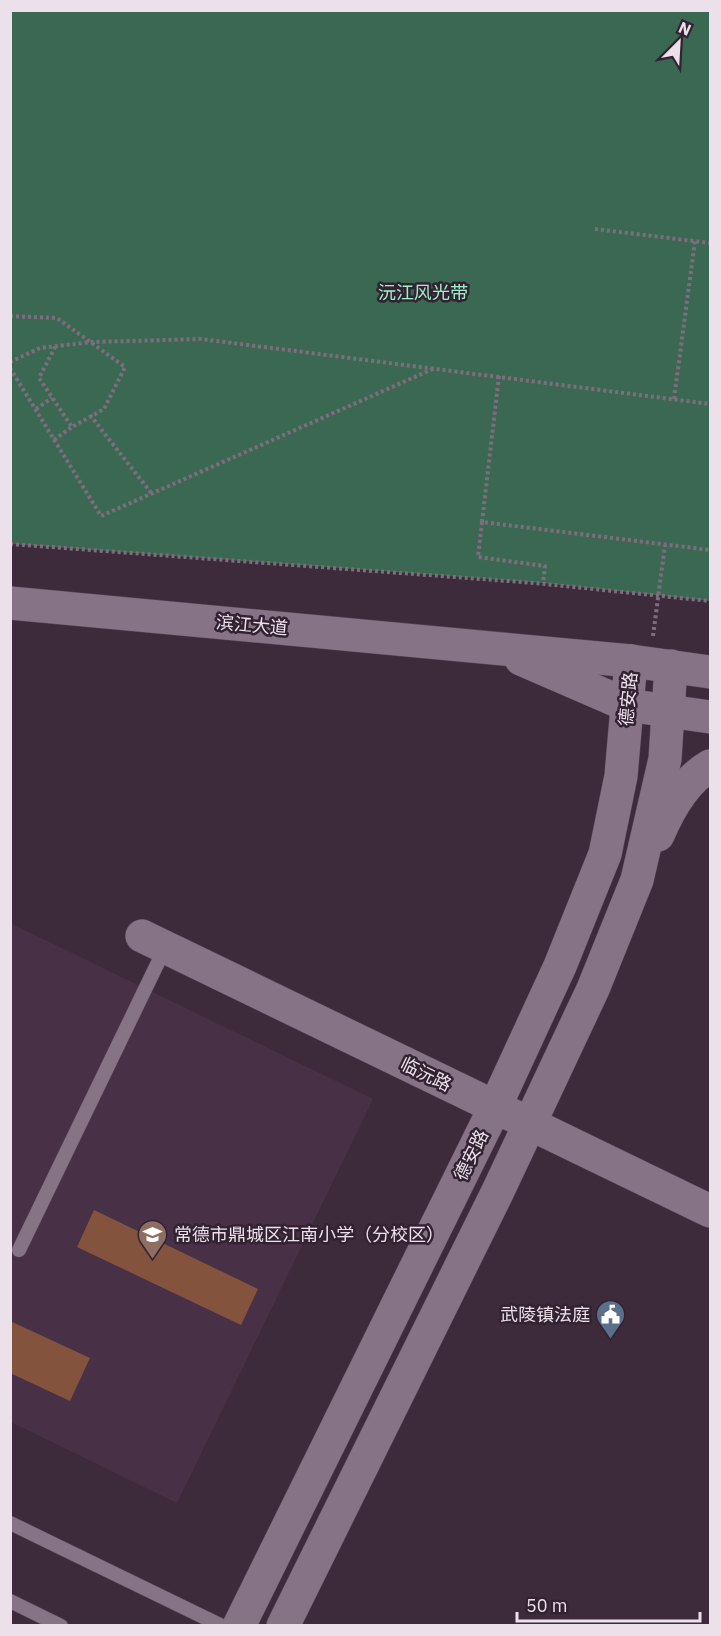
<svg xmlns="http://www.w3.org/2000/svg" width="721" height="1636" font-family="'IBM Plex Sans','Noto Sans SC',sans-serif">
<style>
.built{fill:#483147}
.green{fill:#3b6853}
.building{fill:#83533e}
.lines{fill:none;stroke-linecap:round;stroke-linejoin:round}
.service-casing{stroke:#574857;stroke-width:15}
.tertiary-casing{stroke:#574857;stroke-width:34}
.path{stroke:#7e6e7d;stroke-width:4;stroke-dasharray:3 3;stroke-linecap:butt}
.service{stroke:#877386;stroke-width:14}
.tertiary{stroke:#877386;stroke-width:33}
.labels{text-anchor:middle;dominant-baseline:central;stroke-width:5;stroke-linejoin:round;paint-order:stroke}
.park-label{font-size:18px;fill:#9bf1c7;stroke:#322232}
.street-label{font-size:18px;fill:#ece0eb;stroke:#322232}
.poi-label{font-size:18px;fill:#ece0eb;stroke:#322232;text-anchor:start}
</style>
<rect width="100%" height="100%" fill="#3d2b3c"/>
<!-- built -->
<polygon class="built" points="10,923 373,1099 177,1503 11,1422"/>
<!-- green -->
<polygon class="green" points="10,11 710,11 710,601 543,583 11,544"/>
<!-- building -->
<g class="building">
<polygon points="94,1210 258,1289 241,1325 77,1247"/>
<polygon points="10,1321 90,1358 70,1401 10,1373"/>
</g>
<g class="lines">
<defs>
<g id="service">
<polyline points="19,1250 165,948"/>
<polyline points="10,1523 222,1626"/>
<polyline points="10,1601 61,1626"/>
</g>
<g id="tertiary">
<polyline points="10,603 631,661 710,672"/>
<polyline points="521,659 627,705 710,717"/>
<path d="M658,835c11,-26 27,-55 52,-69"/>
<polyline points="142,936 710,1211"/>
<polyline points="239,1626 495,1107 560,966 605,854 621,776 631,661"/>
<polyline points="283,1626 498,1191 593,989 637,880 665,759 671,666"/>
</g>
</defs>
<!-- service casing -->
<use href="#service" class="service-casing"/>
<!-- tertiary casing -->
<use href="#tertiary" class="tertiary-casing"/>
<!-- path -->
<g class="path">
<polyline points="595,229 710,243"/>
<polyline points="10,316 57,318 125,367 104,409 72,427 39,378 55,347"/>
<polyline points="10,362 40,348 92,342 201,339 710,404"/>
<polyline points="10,368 101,516 435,368"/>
<polyline points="499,376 482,522 710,550"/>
<polyline points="674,399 695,241"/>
<polyline points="36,409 52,398"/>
<polyline points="90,415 152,494"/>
<polyline points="54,440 72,427"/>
<polyline points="482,522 478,557 545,566 543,583"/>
<polyline points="10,544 535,583 710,601"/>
<polyline points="653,636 665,545"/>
</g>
<!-- service -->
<use href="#service" class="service"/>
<!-- tertiary -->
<use href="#tertiary" class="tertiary"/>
</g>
<!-- icons -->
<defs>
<symbol id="school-pin" viewBox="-11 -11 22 30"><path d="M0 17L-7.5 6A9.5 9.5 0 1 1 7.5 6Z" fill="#8d6e63" stroke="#322232"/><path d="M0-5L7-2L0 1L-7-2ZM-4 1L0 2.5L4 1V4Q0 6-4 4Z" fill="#fff"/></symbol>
<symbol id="civic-pin" viewBox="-11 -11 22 30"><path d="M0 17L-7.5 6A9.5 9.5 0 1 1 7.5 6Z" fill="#5c6f8a" stroke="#322232"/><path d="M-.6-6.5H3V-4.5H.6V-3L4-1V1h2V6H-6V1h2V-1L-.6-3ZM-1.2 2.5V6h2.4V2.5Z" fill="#fff"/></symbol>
</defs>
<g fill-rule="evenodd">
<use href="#school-pin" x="136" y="1218" width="33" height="45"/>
<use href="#civic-pin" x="594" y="1298" width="33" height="45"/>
</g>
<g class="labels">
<!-- park labels -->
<g class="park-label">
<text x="423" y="292">沅江风光带</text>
</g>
<!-- street labels -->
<g class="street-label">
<text transform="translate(252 625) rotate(5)">滨江大道</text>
<text transform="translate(628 699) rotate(-85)">德安路</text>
<text transform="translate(426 1074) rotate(26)">临沅路</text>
<text transform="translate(471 1155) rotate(-64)">德安路</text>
</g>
<!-- poi labels -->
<g class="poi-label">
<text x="174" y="1234">常德市鼎城区江南小学（分校区）</text>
<text x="590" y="1314" text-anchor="end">武陵镇法庭</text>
</g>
</g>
<!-- border -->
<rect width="721" height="1636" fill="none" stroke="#ece0eb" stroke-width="24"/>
<!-- north arrow -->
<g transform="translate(679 42) rotate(24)" stroke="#322232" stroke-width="4.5" paint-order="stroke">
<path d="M0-4.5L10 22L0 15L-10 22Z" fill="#ece0eb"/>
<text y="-9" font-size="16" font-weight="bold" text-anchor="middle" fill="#ece0eb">N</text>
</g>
<!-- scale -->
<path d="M517 1612v9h183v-9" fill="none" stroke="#ece0eb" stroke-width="3"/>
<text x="526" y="1612" font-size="18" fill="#ece0eb" stroke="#322232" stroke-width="4.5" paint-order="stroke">50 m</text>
</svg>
